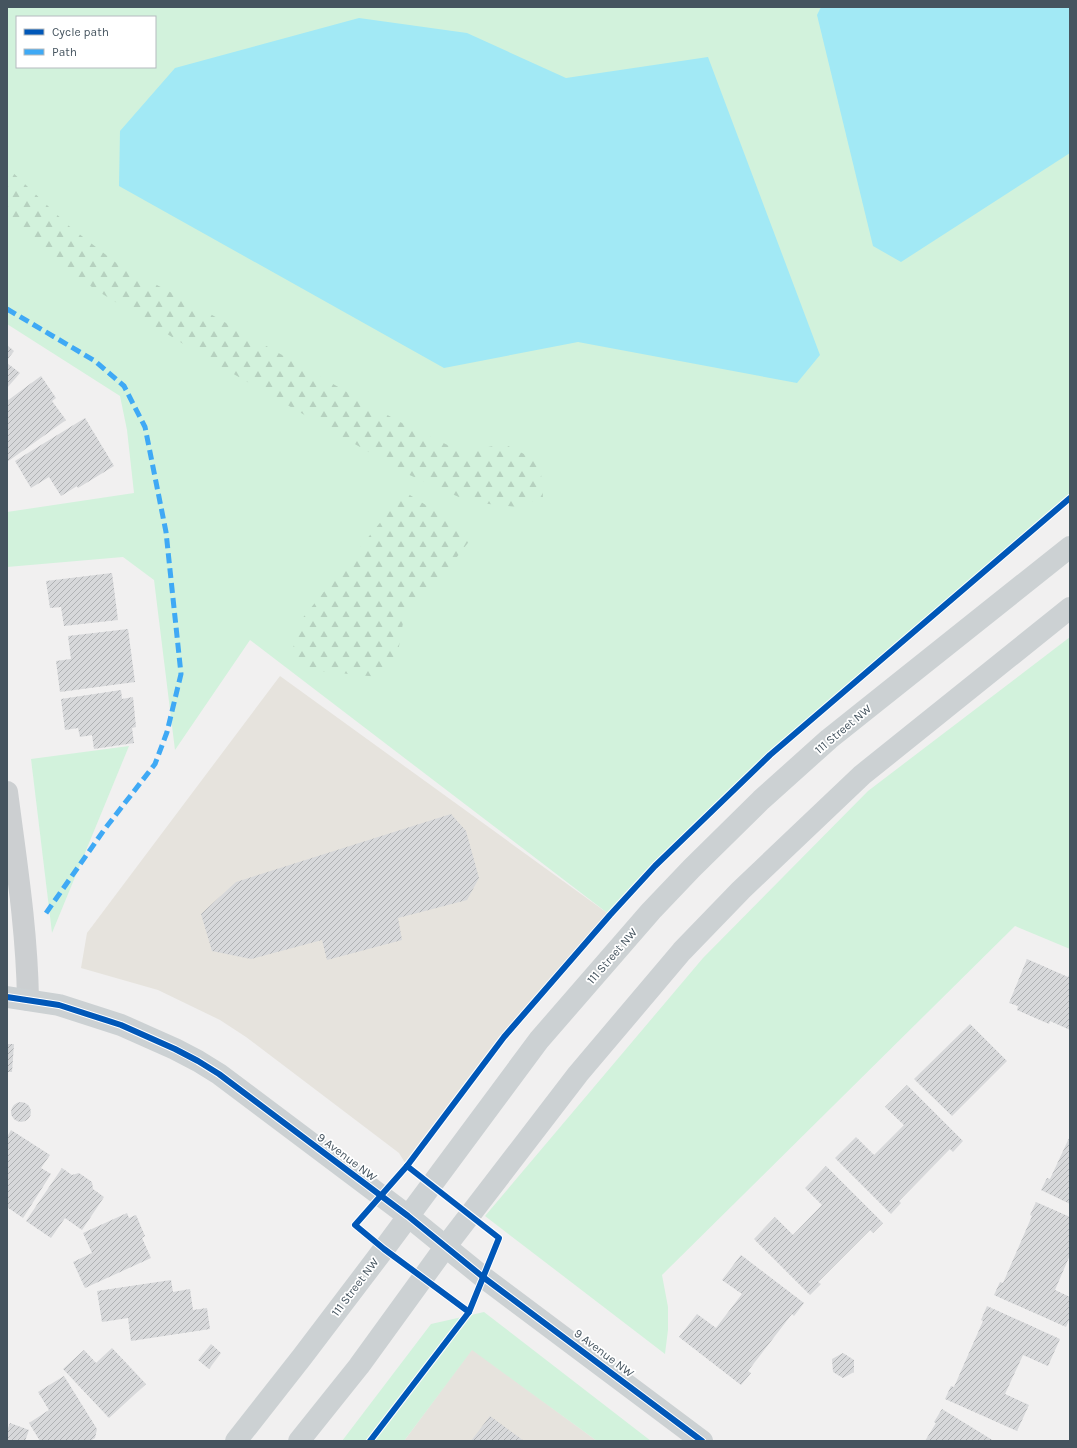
<svg xmlns="http://www.w3.org/2000/svg" width="1077" height="1448" font-family="Karla,sans-serif">
<style>
.commercial{fill:#e6e3dd}
.grass{fill:#d2f2dc;fill-rule:evenodd}
.forest{fill:url(#forest-firs)}
.water{fill:#a2e9f5}
.building{fill:url(#building-hatch)}
.lines{fill:none;stroke-linecap:round;stroke-linejoin:round}
.street{stroke:#cccfd1;stroke-width:22}
.secondary{stroke:#ccd1d3;stroke-width:22}
.quiet{stroke:#3fa9f5;stroke-width:5;stroke-dasharray:10 5;stroke-linecap:butt}
.cycleway-casing{stroke:#fff;stroke-width:8}
.cycleway{stroke:#0057b8;stroke-width:6}
.labels{text-anchor:middle;dominant-baseline:central;stroke-width:3.5;stroke-linejoin:round;paint-order:stroke}
.street-label{font-size:12px;fill:#45545f;stroke:#fff}
</style>
<defs>
<pattern id="forest-firs" width="22" height="20" patternUnits="userSpaceOnUse"><rect width="22" height="20" fill="#d2f2dc"/><path d="M5 1l3.5 6h-7zM16 11l3.5 6h-7z" fill="#b6d1bf"/></pattern>
<pattern id="building-hatch" width="6" height="6" patternUnits="userSpaceOnUse"><rect width="6" height="6" fill="#d7d8da"/><path d="M-1 1l2-2M0 6l6-6M5 7l2-2" fill="none" stroke="#b0b2b4"/></pattern>
</defs>
<rect width="100%" height="100%" fill="#f1f0f0"/>
<!-- commercial -->
<g class="commercial">
<polygon points="280,676 610,915 504,1037 407,1166 399,1153 246,1037 220,1020 158,990 81,968 87,933"/>
<polygon points="472,1349 597,1441 404,1441"/>
</g>
<!-- grass -->
<g class="grass">
<path d="M7,7h1063v491l-300,257 -115,111 -45,49 -360,-275 -75,110 -21,-170 -31,-23 -116,10v-55l127,-19 -7,-63 -7,-34 -113,-72zM17,17h138v50h-138z"/>
<polygon points="1070,637 1070,949 1015,926 662,1275 668,1307 668,1330 665,1354 485,1216 703,958 868,791"/>
<polygon points="129,746 52,933 31,759"/>
<polygon points="484,1312 651,1441 597,1441 472,1350 404,1441 342,1441 431,1324"/>
</g>
<!-- forest -->
<g class="forest">
<polygon points="7,167 69,226 119,265 191,303 398,421 462,452 504,444 540,462 543,497 518,507 470,502 405,473 206,358 96,290 29,241 7,217"/>
<polygon points="405,492 474,535 443,575 404,617 397,658 384,677 354,675 329,671 307,674 290,659 301,620"/>
</g>
<!-- water -->
<g class="water">
<polygon points="821,7 1070,7 1070,153 901,262 873,246 817,15"/>
<polygon points="359,18 467,33 566,78 708,57 820,355 797,383 578,342 444,368 119,186 120,131 175,68"/>
</g>
<!-- building -->
<g class="building">
<polygon points="7,345 14,351 7,360"/>
<polygon points="7,363 20,373 7,388"/>
<polygon points="41,376 56,398 52,401 66,420 7,462 7,401"/>
<polygon points="85,418 114,466 78,488 77,486 61,496 49,477 31,488 15,461"/>
<polygon points="112,573 118,620 64,626 61,607 50,608 46,581"/>
<polygon points="128,629 135,682 60,692 56,661 71,659 68,636"/>
<polygon points="121,690 122,699 133,697 136,727 132,728 134,743 94,749 92,735 80,737 78,728 65,730 61,699"/>
<polygon points="451,814 466,831 479,878 467,900 398,918 402,940 327,960 322,940 251,959 212,951 201,914 236,882"/>
<polygon points="1027,959 1068,977 1070,973 1070,1030 1050,1021 1049,1024 1017,1010 1018,1006 1009,1003"/>
<polygon points="970,1024 1007,1061 952,1116 914,1079"/>
<polygon points="7,1044 14,1044 12,1072 7,1072"/>
<polygon points="907,1085 963,1141 953,1152 950,1149 899,1201 901,1203 891,1214 835,1158 856,1137 874,1155 904,1125 885,1107"/>
<circle cx="21" cy="1112" r="10"/>
<polygon points="11,1130 50,1155 41,1168 51,1174 23,1218 7,1207 7,1137"/>
<polygon points="1070,1136 1070,1204 1041,1190 1047,1178 1050,1179"/>
<polygon points="826,1166 883,1223 873,1233 870,1230 818,1282 821,1284 810,1295 754,1239 775,1217 793,1235 822,1205 805,1188"/>
<polygon points="62,1168 72,1175 79,1173 92,1182 93,1189 104,1197 82,1230 65,1218 51,1238 26,1221"/>
<polygon points="1036,1202 1070,1217 1070,1255 1055,1290 1070,1297 1070,1318 1066,1327 994,1295 1000,1282 1003,1283 1032,1216 1030,1215"/>
<polygon points="127,1213 129,1218 136,1215 145,1236 142,1238 151,1258 85,1288 73,1262 92,1253 83,1233"/>
<polygon points="741,1255 804,1303 794,1316 792,1314 748,1371 751,1373 741,1385 679,1337 697,1314 716,1328 742,1294 722,1280"/>
<polygon points="171,1280 173,1292 190,1289 193,1310 207,1308 210,1329 131,1341 128,1318 102,1322 97,1291"/>
<polygon points="987,1306 1060,1339 1048,1366 1023,1355 1005,1394 1029,1405 1017,1431 945,1399 951,1386 954,1387 983,1321 981,1320"/>
<polygon points="211,1344 221,1353 209,1369 198,1360"/>
<polygon points="112,1348 146,1384 109,1418 63,1369 84,1350 96,1363"/>
<polygon points="843,1353 854,1360 854,1372 843,1378 833,1372 832,1359"/>
<polygon points="64,1376 97,1429 95,1438 90,1441 40,1441 29,1423 49,1410 38,1392"/>
<polygon points="942,1409 994,1441 925,1441 936,1423 934,1422"/>
<polygon points="490,1416 524,1441 471,1441"/>
<polygon points="10,1423 29,1430 25,1441 7,1441 7,1428 8,1428"/>
</g>
<g class="lines">
<!-- street -->
<path class="street" d="M7,792c9,69 20,138 21,208"/>
<!-- secondary -->
<g class="secondary">
<polyline points="7,997 59,1005 121,1025 175,1049 198,1061 219,1074 408,1216 483,1277 702,1441"/>
<polyline points="236,1441 302,1357 384,1249 539,1040 651,911 692,868 761,800 829,739 1070,547"/>
<polyline points="299,1441 359,1366 446,1246 578,1074 682,951 741,890 862,775 1070,608"/>
</g>
<!-- quiet -->
<polyline class="quiet" points="7,309 95,361 124,386 145,427 166,532 181,674 167,732 155,764 104,830 44,916"/>
<defs>
<g id="cycleway">
<polyline points="7,997 59,1005 121,1025 175,1049 198,1061 219,1074 408,1216 483,1277 702,1441"/>
<polyline points="469,1312 384,1249 355,1225 407,1166 504,1037 610,915 655,866 770,755 1070,498"/>
<polyline points="370,1441 469,1312 499,1238 407,1166"/>
</g>
</defs>
<!-- cycleway casing -->
<use href="#cycleway" class="cycleway-casing"/>
<!-- cycleway -->
<use href="#cycleway" class="cycleway"/>
</g>
<g class="labels">
<!-- street labels -->
<g class="street-label">
<text transform="translate(843 729) rotate(-40)">111 Street NW</text>
<text transform="translate(612 956) rotate(-49)">111 Street NW</text>
<text transform="translate(347 1157) rotate(37)">9 Avenue NW</text>
<text transform="translate(355 1287) rotate(-53)">111 Street NW</text>
<text transform="translate(604 1353) rotate(37)">9 Avenue NW</text>
</g>
</g>
<!-- border -->
<rect width="1077" height="1448" fill="none" stroke="#45545f" stroke-width="16"/>
<!-- legend -->
<rect x="16" y="16" width="140" height="52" fill="#ffffff" stroke="#b5bbbf"/>
<rect x="24" y="29" width="20" height="6" fill="#0057b8" stroke="#b5bbbf"/>
<text x="52" y="36" font-size="12" fill="#45545f">Cycle path</text>
<rect x="24" y="49" width="20" height="6" fill="#3fa9f5" stroke="#b5bbbf"/>
<text x="52" y="56" font-size="12" fill="#45545f">Path</text>
</svg>
